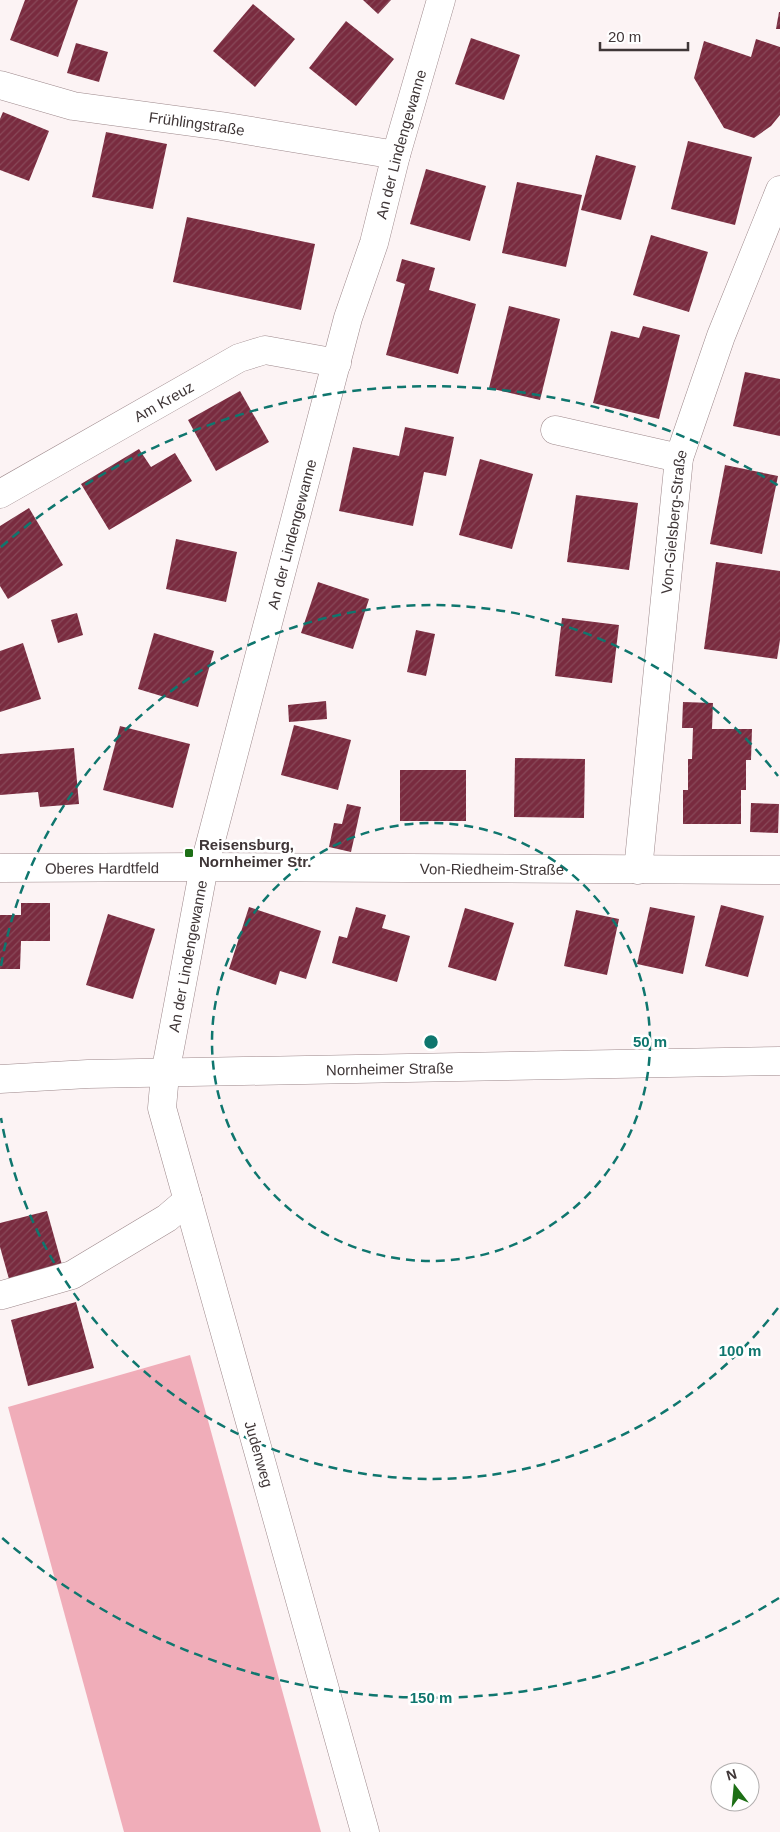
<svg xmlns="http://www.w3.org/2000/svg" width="780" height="1832" font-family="Helvetica,sans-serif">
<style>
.green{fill:#f0adb9}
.building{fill:url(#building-hatch)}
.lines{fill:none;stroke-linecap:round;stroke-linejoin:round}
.minor-casing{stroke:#9d888b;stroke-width:29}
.minor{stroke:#fff;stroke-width:28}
.ring{fill:none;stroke:#0f766e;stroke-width:2.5;stroke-dasharray:9 6}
.poi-dot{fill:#1d6f16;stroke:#fff;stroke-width:2}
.labels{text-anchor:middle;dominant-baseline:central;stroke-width:5;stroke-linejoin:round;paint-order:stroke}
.street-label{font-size:15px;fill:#3f3637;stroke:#fff}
.poi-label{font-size:15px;font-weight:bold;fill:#3f3637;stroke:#fff;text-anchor:start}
.centre{fill:#0f766e;stroke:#fff;stroke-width:2.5}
.ring-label{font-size:15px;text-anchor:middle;font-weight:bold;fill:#0f766e;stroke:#fff;stroke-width:5;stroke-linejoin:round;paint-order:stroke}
</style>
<defs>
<pattern id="building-hatch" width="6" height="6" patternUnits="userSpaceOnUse" patternTransform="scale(1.25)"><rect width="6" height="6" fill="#792b3f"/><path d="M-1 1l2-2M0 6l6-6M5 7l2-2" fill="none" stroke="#884959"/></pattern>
</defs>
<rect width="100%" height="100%" fill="#fcf3f4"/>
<!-- green -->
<polygon class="green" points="190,1355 321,1832 124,1832 8,1407"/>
<!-- building -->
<g class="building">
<polygon points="25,0 78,0 58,57 10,40"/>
<polygon points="363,0 391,0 378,14"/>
<polygon points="253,4 295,39 255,87 213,51"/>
<polygon points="779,12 780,12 780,29 776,29"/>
<polygon points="346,21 394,59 356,106 309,68"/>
<polygon points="471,38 520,55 504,100 455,84"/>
<polygon points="756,39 780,47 780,115 771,126 754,138 724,128 694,78 704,41 751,57"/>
<polygon points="76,43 108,52 99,82 67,73"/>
<polygon points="3,112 49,131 29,181 0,170 0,119"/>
<polygon points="106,132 167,144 153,209 92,197"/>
<polygon points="688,141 752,157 735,225 671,209"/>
<polygon points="596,155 636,166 621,220 581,210"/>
<polygon points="426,169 486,186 470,241 410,224"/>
<polygon points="517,182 582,195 566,267 502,253"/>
<polygon points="187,217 315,244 301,310 173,282"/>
<polygon points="651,235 708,252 689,312 633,295"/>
<polygon points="402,259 435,268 429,290 476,304 458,374 386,355 405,284 396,281"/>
<polygon points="509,306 560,319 540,400 489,388"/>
<polygon points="643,326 680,335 659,419 593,403 611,331 639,338"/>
<polygon points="745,372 780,379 780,436 733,426"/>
<polygon points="240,391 269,442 216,471 188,420"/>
<polygon points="405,427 454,437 446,476 424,472 413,526 339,511 353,447 399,456"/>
<polygon points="139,449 151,467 175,453 192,481 109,530 81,484"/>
<polygon points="480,459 533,474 512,549 459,535"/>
<polygon points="725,465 778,476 762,554 710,544"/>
<polygon points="576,495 638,503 629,570 567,562"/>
<polygon points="29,508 63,565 8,599 0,586 0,526"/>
<polygon points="176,539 237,552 226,602 166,589"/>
<polygon points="716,562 780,571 780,640 777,659 704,649"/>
<polygon points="318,582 369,599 353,649 301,633"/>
<polygon points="77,613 83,635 58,643 51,620"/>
<polygon points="562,618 619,625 612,683 555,676"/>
<polygon points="416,630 435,634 426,676 407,672"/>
<polygon points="154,633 214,651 198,707 138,689"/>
<polygon points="23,643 41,699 0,712 0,651"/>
<polygon points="326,701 327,719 289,722 288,705"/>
<polygon points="683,702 713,703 712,729 752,729 751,760 746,760 746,790 741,790 741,824 683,824 683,790 688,790 688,759 692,759 693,728 682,728"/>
<polygon points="294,725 351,740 338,790 281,775"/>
<polygon points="120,726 190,744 173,808 103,790"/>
<polygon points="74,748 79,804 40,807 38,792 0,795 0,754"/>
<polygon points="515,758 585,759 584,818 514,817"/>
<rect x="400" y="770" width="66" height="51"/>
<polygon points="751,803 779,804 778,833 750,832"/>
<polygon points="347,804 361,807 351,852 329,847 334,823 342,824"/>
<polygon points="21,903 50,903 50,941 21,941 20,969 0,969 0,915 21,915"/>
<polygon points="721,905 764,916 748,977 705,966"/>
<polygon points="249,907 321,931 306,979 280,971 276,985 229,969"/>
<polygon points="356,907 386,915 382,928 410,936 397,982 332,963 339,936 347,938"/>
<polygon points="650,907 695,916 683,974 637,964"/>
<polygon points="465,908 514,923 496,981 448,967"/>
<polygon points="576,910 619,919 607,975 564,966"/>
<polygon points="108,914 155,929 133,999 86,985"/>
<polygon points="47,1211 62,1265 9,1279 0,1247 0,1223"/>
<polygon points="76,1302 94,1368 28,1386 11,1320"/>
</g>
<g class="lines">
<defs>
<g id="minor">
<path id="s1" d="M0,85l73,21 148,20 175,29"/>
<polyline points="555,430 679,458"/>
<path id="s2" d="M0,494l239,-136 26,-8 72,13"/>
<path id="s3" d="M0,868l204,-1 576,3"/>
<path id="s4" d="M638,870l41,-412 42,-122 59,-146"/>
<path id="s5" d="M0,1079l88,-5 692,-13"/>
<polyline points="2,1295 72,1275 167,1218 188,1200"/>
<path id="s6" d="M365,1832l-203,-724 3,-34 39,-207 144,-549 26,-75 22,-88 45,-155"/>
</g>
</defs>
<!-- minor casing -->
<use href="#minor" class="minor-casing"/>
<!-- minor -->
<use href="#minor" class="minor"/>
</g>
<!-- distance rings -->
<g class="ring">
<circle cx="431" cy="1042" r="219"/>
<path d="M778 1308A437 437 0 0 1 1 1118M1 966A437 437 0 0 1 778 776"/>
<path d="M779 1598A656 656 0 0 1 1 1537M1 547A656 656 0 0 1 779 486"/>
</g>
<!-- markers -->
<rect class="poi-dot" x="184" y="848" width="10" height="10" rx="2.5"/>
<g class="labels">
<!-- street labels -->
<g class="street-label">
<text stroke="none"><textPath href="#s1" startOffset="201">Frühlingstraße</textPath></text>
<text stroke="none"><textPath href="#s6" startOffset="1746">An der Lindengewanne</textPath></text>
<text stroke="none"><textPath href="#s2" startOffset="188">Am Kreuz</textPath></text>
<text stroke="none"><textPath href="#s4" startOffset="350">Von-Gielsberg-Straße</textPath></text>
<text stroke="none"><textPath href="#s6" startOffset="1341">An der Lindengewanne</textPath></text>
<text stroke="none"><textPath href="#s3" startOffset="102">Oberes Hardtfeld</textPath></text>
<text stroke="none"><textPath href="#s3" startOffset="492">Von-Riedheim-Straße</textPath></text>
<text stroke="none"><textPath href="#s6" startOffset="906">An der Lindengewanne</textPath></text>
<text stroke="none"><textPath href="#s5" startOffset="390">Nornheimer Straße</textPath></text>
<text transform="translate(259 1454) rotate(74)">Judenweg</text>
</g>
<!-- poi labels -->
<g class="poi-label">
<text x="199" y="844">Reisensburg,<tspan x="199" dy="17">Nornheimer Str.</tspan></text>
</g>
</g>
<circle cx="431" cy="1042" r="8" class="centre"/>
<g class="ring-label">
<text x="650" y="1047">50 m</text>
<text x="740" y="1356">100 m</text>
<text x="431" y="1703">150 m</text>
</g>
<!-- north arrow -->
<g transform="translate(735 1787) rotate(344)"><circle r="24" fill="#ffffff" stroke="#b2afaf"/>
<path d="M0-4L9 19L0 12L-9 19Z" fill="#1d6f16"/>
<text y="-8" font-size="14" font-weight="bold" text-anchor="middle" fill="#3f3637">N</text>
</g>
<!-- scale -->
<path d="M600 42v8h88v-8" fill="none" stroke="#3f3637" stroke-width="2.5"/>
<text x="608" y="42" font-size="15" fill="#3f3637" stroke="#ffffff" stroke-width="4" paint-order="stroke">20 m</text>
</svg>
